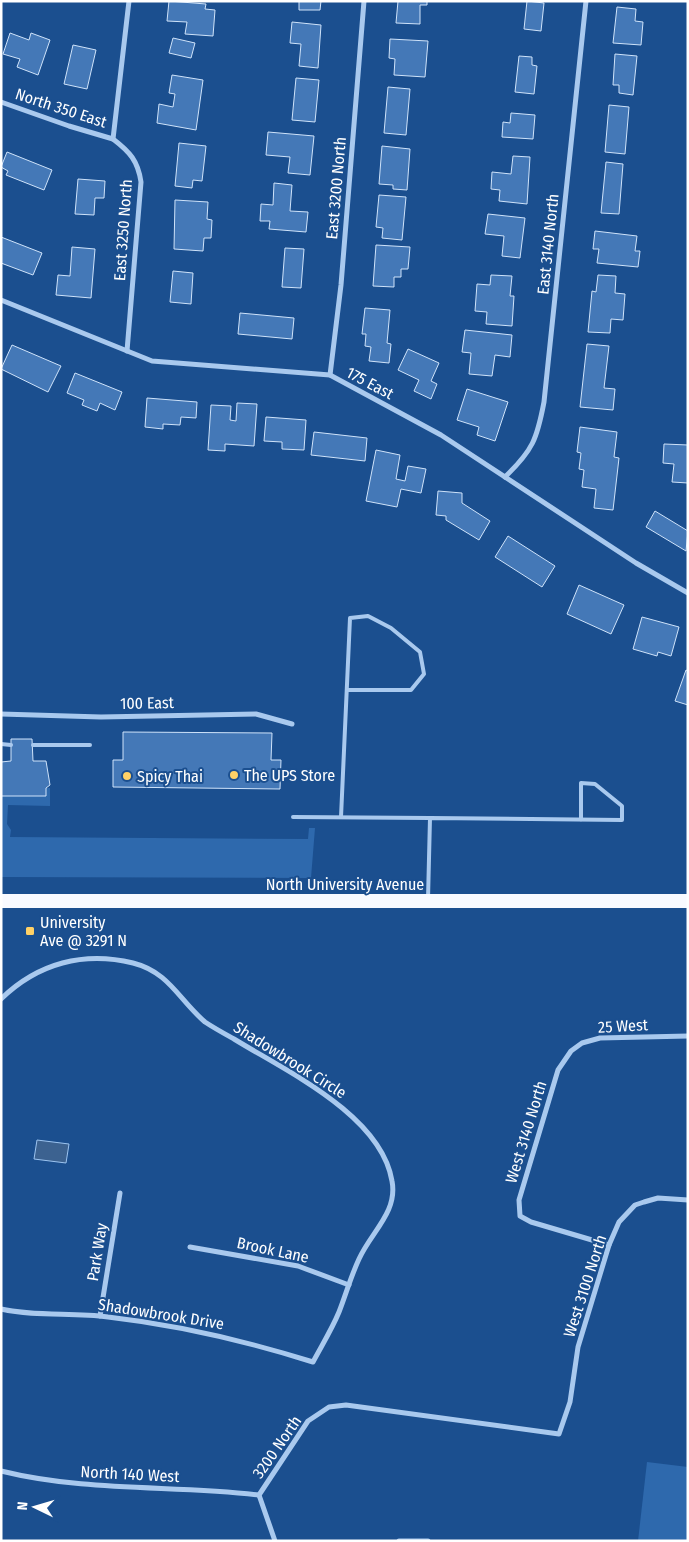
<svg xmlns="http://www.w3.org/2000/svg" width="689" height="1542" font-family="'Fira Sans Condensed',sans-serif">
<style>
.green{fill:#2e69ad}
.water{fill:#3c6290;stroke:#9cc4f0}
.building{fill:#4478b7;stroke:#cfe3fa}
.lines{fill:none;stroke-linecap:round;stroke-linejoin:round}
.service{stroke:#a9c9ee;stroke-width:4}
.minor{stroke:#a9c9ee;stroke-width:5}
.trunk{stroke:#f8faff;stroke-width:14}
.poi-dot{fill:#ffd166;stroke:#1b4f8f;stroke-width:2}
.labels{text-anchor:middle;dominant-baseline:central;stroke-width:4;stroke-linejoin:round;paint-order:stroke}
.street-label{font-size:16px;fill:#fff;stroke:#1b4f8f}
.poi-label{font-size:16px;fill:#fff;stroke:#1b4f8f;text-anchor:start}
</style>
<rect width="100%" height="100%" fill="#1b4f8f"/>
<!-- green -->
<g class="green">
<polygon points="46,788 50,788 50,806 8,805 7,824 11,830 10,837 308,839 309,828 315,828 311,878 1,877 1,796 45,796"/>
<polygon points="647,1462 688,1467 688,1541 638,1541"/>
</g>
<!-- water -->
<polygon class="water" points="37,1140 69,1144 66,1163 34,1159"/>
<!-- building -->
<g class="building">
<polygon points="169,1 206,4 205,9 215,10 213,36 185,34 187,22 167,21"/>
<polygon points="299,1 321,1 320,10 299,10"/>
<polygon points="398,1 427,1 427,5 420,5 420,24 396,23"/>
<polygon points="527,1 544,3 541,31 524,29"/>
<polygon points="617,7 636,9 635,21 643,22 641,45 613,43"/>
<polygon points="292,22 321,25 318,68 299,66 301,44 290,43"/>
<polygon points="10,33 29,40 31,33 50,40 38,75 17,67 20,59 3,54"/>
<polygon points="173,38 195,43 191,58 169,53"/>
<polygon points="390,39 428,41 425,77 394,75 395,59 389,58"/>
<polygon points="73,45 96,50 87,89 64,84"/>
<polygon points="615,54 637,56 633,95 619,93 619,85 613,85"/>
<polygon points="519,56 532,57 532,65 537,66 534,94 515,92"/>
<polygon points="172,75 203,80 196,130 157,123 159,104 173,107 175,94 169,93"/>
<polygon points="296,78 319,80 315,122 292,120"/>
<polygon points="388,87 410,89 406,135 384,133"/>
<polygon points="609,105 629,107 625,154 605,152"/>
<polygon points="511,113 535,115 533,139 502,137 503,122 510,123"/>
<polygon points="268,132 314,136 310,175 288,173 290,157 266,155"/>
<polygon points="179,143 206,146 202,181 193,180 192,188 175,186"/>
<polygon points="382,146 410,149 407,190 393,189 393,185 379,184"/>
<polygon points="7,152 52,170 44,190 6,175 8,171 1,167"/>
<polygon points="513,156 530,157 527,204 499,201 500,190 491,189 492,172 511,174"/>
<polygon points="606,162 623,164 619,214 601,213"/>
<polygon points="78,179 105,181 104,198 95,198 94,215 75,214"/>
<polygon points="274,183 292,185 290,211 308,212 306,232 269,229 270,221 260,221 261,204 273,205"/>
<polygon points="379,195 406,197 402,240 382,238 383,228 376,227"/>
<polygon points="175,200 208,202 207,219 212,220 211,238 204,238 203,251 174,249"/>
<polygon points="488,214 525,218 520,258 502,256 504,236 485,234"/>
<polygon points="595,231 637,236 635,251 640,251 638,267 597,263 599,249 593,249"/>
<polygon points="1,237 42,253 33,275 1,263"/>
<polygon points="376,245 410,247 408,269 401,269 401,277 394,277 394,287 373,286"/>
<polygon points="72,247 95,249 91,298 56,295 58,275 70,276"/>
<polygon points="285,248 304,249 301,288 282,287"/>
<polygon points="173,271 193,273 191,304 170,302"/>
<polygon points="491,275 512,276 510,296 514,296 512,326 486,324 487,312 475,311 477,284 490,285"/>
<polygon points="598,275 616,276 615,293 625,294 623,320 611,319 610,333 588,332 592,291 596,292"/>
<polygon points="365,308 390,310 387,343 391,344 389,363 369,361 371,347 365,346 366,334 362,334"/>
<polygon points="240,313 294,318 292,339 238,334"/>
<polygon points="465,330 512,335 510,357 495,355 492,376 469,374 471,353 462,352"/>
<polygon points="587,344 609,346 604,388 615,389 613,410 580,407"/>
<polygon points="12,345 61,366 48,392 1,369"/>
<polygon points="408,349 439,363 431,381 437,384 431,399 414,391 419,380 398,370"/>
<polygon points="75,373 122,392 115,410 100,403 97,411 82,405 84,400 67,393"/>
<polygon points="467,389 508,402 495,441 477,435 479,427 457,420"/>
<polygon points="147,398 197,402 196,418 181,417 180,425 163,424 163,429 145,427"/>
<polygon points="237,403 257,404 254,446 225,444 225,451 208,450 211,405 231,406 230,420 236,421"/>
<polygon points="266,417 306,420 304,450 282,449 282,442 264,441"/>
<polygon points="580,427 617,432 614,457 619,458 613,510 594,508 596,489 582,487 584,470 579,469 581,453 577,452"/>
<polygon points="314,432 367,438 365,461 311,455"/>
<polygon points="664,444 688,445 688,483 672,482 674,464 663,463"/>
<polygon points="376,450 400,455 396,479 405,481 408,466 426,469 421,493 401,489 397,507 366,501"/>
<polygon points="438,491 462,493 462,503 490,521 479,540 446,520 446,516 436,515"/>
<polygon points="655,511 688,531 686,551 646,527"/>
<polygon points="508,536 555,566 542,587 495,557"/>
<polygon points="579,585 624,605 611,634 567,614"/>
<polygon points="642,617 679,627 671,656 658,652 657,656 633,649"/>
<polygon points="686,670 688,671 688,705 675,701"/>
<polygon points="123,732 272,733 271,760 281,760 280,789 113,787 113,760 123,760"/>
<polygon points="11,739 32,739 33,761 46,761 50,785 46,788 46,796 1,796 1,762 11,761"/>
</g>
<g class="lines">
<!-- service -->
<g class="service">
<polyline points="1,744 11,745"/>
<polyline points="33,745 90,745"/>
<polyline points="293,817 430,818"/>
<polyline points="341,817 350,618 368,616 391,628 420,652 424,674 411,690 347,690"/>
<polyline points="428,899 430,818 622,820 622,806 595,784 581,783 581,820"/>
</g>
<!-- minor -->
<g class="minor">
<polyline points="1,102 69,126 113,139"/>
<polyline points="1,300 152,361 330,375 441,435 636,563 688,593"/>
<path d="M127,351l14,-169c-3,-21 -11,-30 -28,-43l16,-138"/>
<polyline points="330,375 341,285 364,1"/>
<path d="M505,477c28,-27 32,-38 39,-75l42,-401"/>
<polyline points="1,714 101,717 256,714 292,724"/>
<path d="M1,999c37,-36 83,-48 132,-36 36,9 46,37 72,59 9,6 20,12 29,17 52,32 147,76 158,142 6,31 -21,51 -33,78 -8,17 -13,35 -20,53 -7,17 -17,33 -26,50 -67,-21 -135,-37 -205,-45 -36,-5 -71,0 -107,-8"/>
<polyline points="609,1245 531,1222 520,1216 519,1200 558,1070 571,1051 582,1043 600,1038 688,1036"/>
<polyline points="190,1247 298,1266 349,1285"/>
<polyline points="100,1316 120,1193"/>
<path d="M1,1471c85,21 172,14 258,24"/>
<polyline points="275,1541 259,1495 308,1421 329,1407 346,1405 559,1434 570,1402 578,1347 609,1245 619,1222 635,1205 644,1202 658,1198 688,1200"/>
<polyline points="399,1541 428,1541"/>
</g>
<!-- trunk -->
<polyline class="trunk" points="1,901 688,901"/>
</g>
<!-- markers -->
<g class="poi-dot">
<circle cx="234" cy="775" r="5"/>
<circle cx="127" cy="776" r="5"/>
<rect x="25" y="926" width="10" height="10" rx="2.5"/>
</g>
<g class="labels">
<!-- street labels -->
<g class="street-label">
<text transform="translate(61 108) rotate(18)">North 350 East</text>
<text transform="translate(336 188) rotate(-85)">East 3200 North</text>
<text transform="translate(123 230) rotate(-86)">East 3250 North</text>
<text transform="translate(548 244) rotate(-84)">East 3140 North</text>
<text transform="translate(370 383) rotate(28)">175 East</text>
<text transform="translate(147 703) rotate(-1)">100 East</text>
<text x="345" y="884">North University Avenue</text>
<text transform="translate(623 1026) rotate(-3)">25 West</text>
<text transform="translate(290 1060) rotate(32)">Shadowbrook Circle</text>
<text transform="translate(526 1132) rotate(-73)">West 3140 North</text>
<text transform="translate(273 1250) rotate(12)">Brook Lane</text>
<text transform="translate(97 1252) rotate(-81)">Park Way</text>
<text transform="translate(585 1286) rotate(-72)">West 3100 North</text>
<text transform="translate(161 1314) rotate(9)">Shadowbrook Drive</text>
<text transform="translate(277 1447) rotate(-55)">3200 North</text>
<text transform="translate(130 1474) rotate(3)">North 140 West</text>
</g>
<!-- poi labels -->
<g class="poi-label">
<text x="244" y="775">The UPS Store</text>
<text x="137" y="776">Spicy Thai</text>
<text x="40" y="922">University<tspan x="40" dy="18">Ave @ 3291 N</tspan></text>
</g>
</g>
<!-- border -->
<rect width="689" height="1542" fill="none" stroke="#ffffff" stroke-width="5"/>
<!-- north arrow -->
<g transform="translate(35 1507) rotate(275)" stroke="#1b4f8f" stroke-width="4" paint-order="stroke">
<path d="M0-4L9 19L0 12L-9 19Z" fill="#ffffff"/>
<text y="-8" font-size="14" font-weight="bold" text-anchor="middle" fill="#ffffff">N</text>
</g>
</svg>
